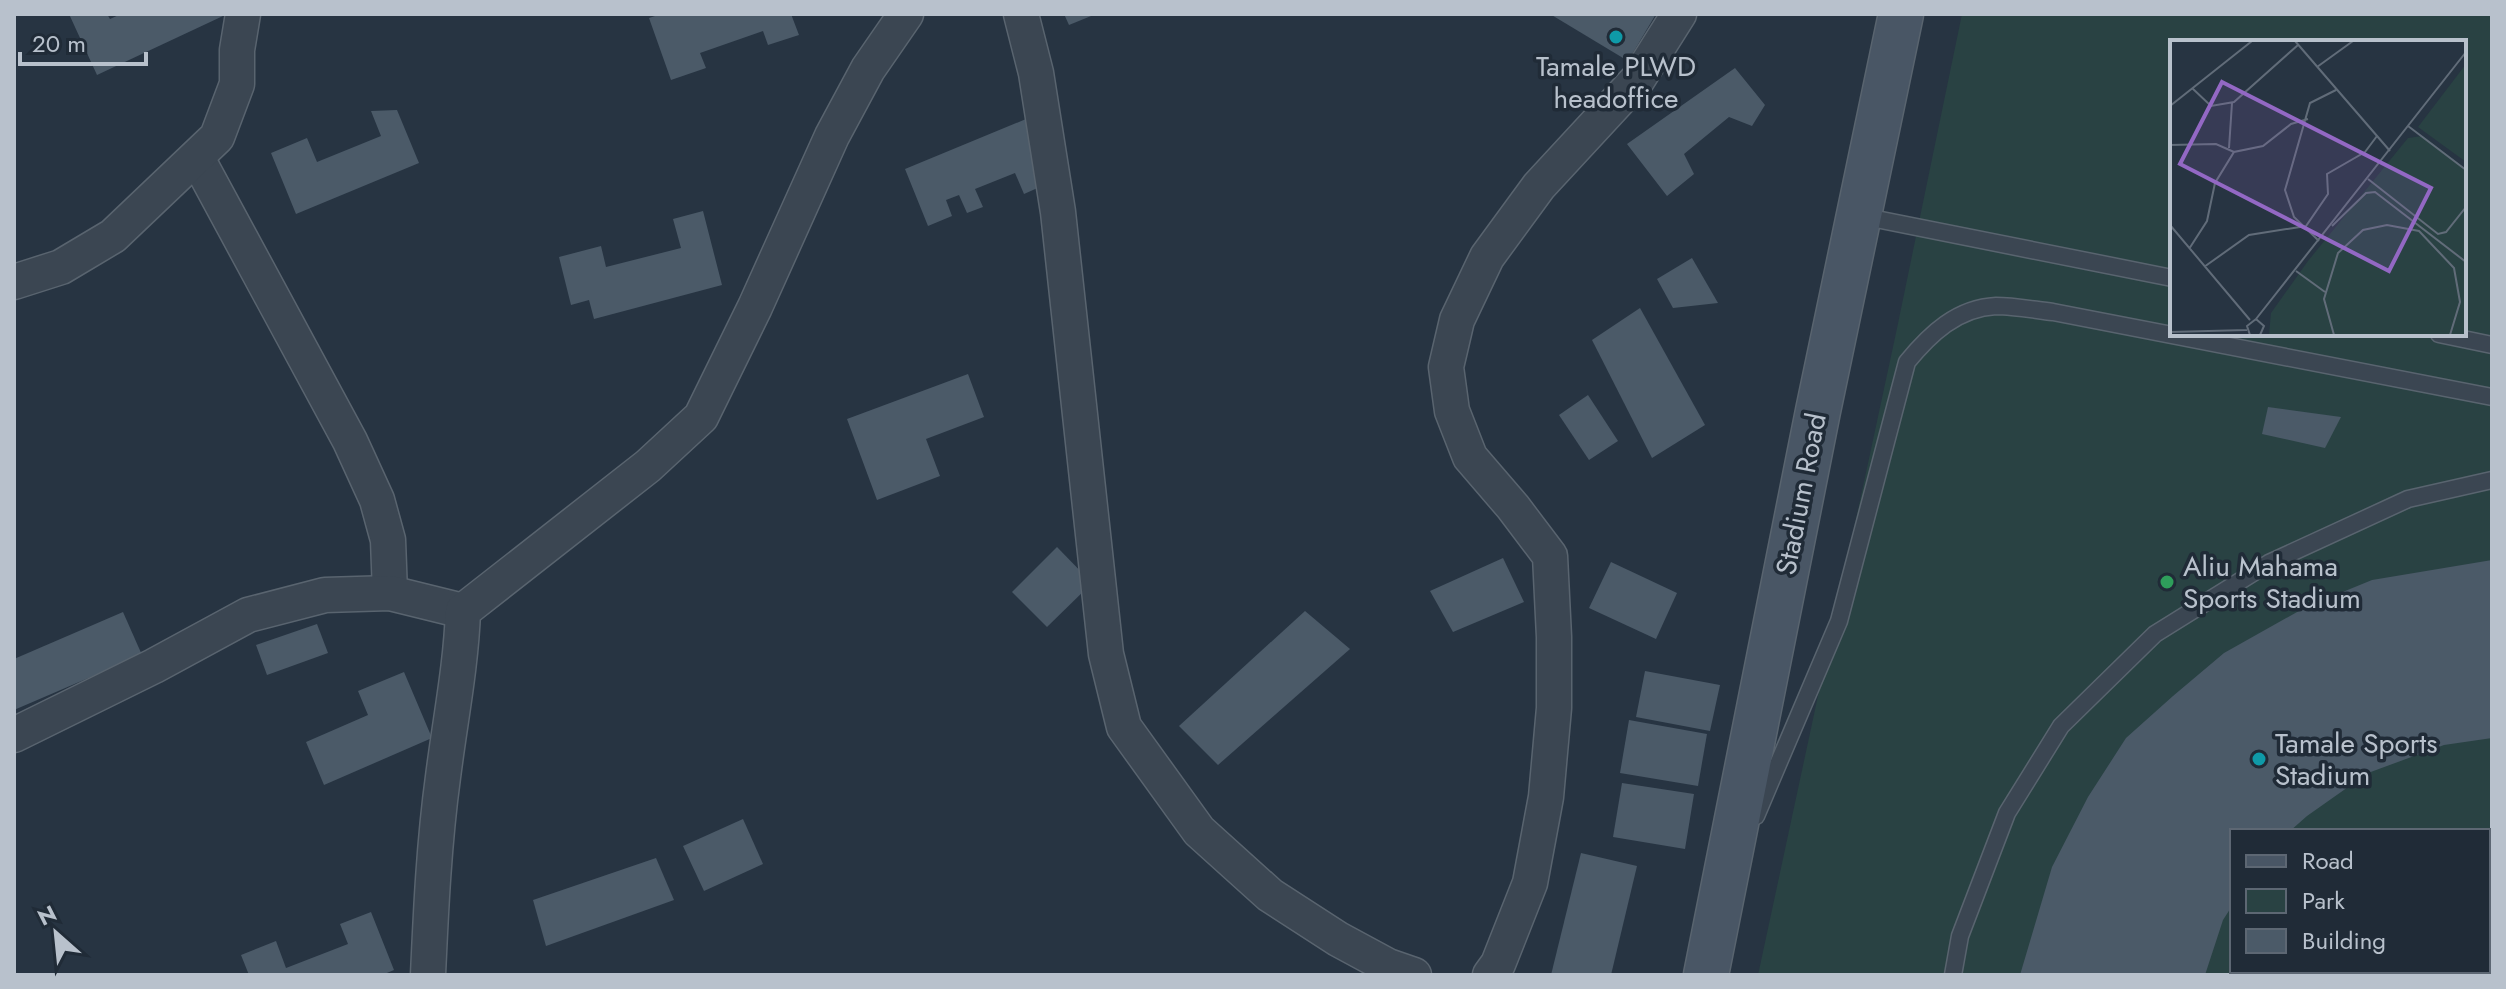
<svg xmlns="http://www.w3.org/2000/svg" width="2506" height="989" font-family="Jost,sans-serif">
<style>
.green{fill:#294243;fill-rule:evenodd}
.building{fill:#4b5a68}
.lines{fill:none;stroke-linecap:round;stroke-linejoin:round}
.lane-casing{stroke:#59646f;stroke-width:19}
.street-casing{stroke:#59646f;stroke-width:37}
.secondary-casing{stroke:#59646f;stroke-width:47}
.lane{stroke:#3b4652;stroke-width:16}
.street{stroke:#3b4652;stroke-width:34}
.secondary{stroke:#495665;stroke-width:44}
.culture-dot{fill:#0f9aa8;stroke:#202b37;stroke-width:3}
.leisure-dot{fill:#2e9e5b;stroke:#202b37;stroke-width:3}
.labels{text-anchor:middle;dominant-baseline:central;stroke-width:7;stroke-linejoin:round;paint-order:stroke}
.poi-label{font-size:28px;fill:#b8c1cc;stroke:#202b37;text-anchor:start}
.street-label{font-size:28px;fill:#b8c1cc;stroke:#202b37}
.inset-road{fill:none;stroke:#616c79;stroke-width:2}
.view{fill:#9368c4;fill-opacity:0.15;stroke:#9368c4;stroke-width:4}
.inset-edge{fill:none;stroke:#b8c1cc;stroke-width:4}
</style>
<rect width="100%" height="100%" fill="#273442"/>
<!-- green -->
<path class="green" d="M1962,14h530v961h-734l138,-642zM2172,42h292v292h-292zM2232,831h256v140h-256z"/>
<!-- building -->
<g class="building">
<polygon points="69,14 107,14 110,19 121,14 222,14 223,16 97,75"/>
<polygon points="661,14 791,14 799,35 768,45 763,31 700,53 706,68 671,80 649,18"/>
<polygon points="1064,14 1096,14 1069,25"/>
<polygon points="1550,14 1656,14 1628,61"/>
<polygon points="1735,68 1765,105 1752,126 1729,117 1684,154 1694,174 1667,196 1627,144"/>
<polygon points="397,110 419,163 296,214 271,153 307,138 317,162 381,136 371,111"/>
<polygon points="1026,119 1051,182 1024,194 1015,173 975,189 983,207 967,213 959,195 946,200 952,216 928,226 905,169"/>
<polygon points="703,211 722,285 594,319 589,300 571,305 559,257 601,246 606,267 681,248 673,219"/>
<polygon points="1692,258 1718,303 1673,308 1657,279"/>
<polygon points="1640,308 1705,425 1652,458 1592,340"/>
<polygon points="968,374 984,417 926,439 940,476 877,500 847,419"/>
<polygon points="1588,395 1618,441 1589,460 1559,415"/>
<polygon points="2268,407 2341,417 2325,448 2262,434"/>
<polygon points="1057,547 1092,583 1047,627 1012,592"/>
<polygon points="1503,558 1524,602 1453,632 1430,591"/>
<polygon points="2492,560 2492,738 2444,745 2368,773 2307,816 2290,831 2232,831 2232,906 2223,920 2205,975 2020,975 2052,867 2088,797 2126,738 2173,696 2224,653 2306,607 2372,580"/>
<polygon points="1611,562 1677,593 1656,639 1589,608"/>
<polygon points="1305,611 1350,649 1218,765 1179,726"/>
<polygon points="123,612 142,655 14,710 14,659"/>
<polygon points="317,624 328,653 267,675 256,645"/>
<polygon points="1645,671 1720,685 1710,731 1636,717"/>
<polygon points="404,672 432,738 324,785 306,742 368,715 358,691"/>
<polygon points="1629,720 1707,734 1698,786 1620,773"/>
<polygon points="1622,783 1694,794 1685,849 1613,837"/>
<polygon points="743,819 763,864 704,891 683,846"/>
<polygon points="1581,853 1637,866 1611,975 1551,975"/>
<polygon points="656,858 674,900 546,946 533,900"/>
<polygon points="371,912 394,970 382,975 249,975 241,955 276,941 286,968 348,944 340,924"/>
</g>
<g class="lines">
<defs>
<g id="lane">
<polyline points="1861,216 2172,278"/>
<polyline points="2439,334 2492,345"/>
<path d="M1756,816l83,-195 68,-259c23,-28 50,-54 89,-56 18,0 39,4 57,6l439,85"/>
<polyline points="1953,975 1960,936 2007,813 2061,726 2155,634 2269,563 2408,499 2492,480"/>
</g>
<g id="street">
<polyline points="1021,14 1036,73 1058,212 1106,654 1124,727 1199,831 1270,895 1338,939 1388,966 1414,975"/>
<polyline points="197,158 350,441 377,500 388,540 390,593"/>
<polyline points="14,282 61,267 113,236 217,137 237,84 237,50 243,14"/>
<polyline points="14,735 154,666 248,615 325,595 390,593 463,611"/>
<path d="M428,975c3,-66 6,-132 15,-198 7,-56 18,-110 20,-166l185,-145 53,-49 54,-110 77,-171 36,-67 38,-55"/>
<polyline points="1490,975 1498,964 1530,883 1546,797 1554,708 1554,637 1550,556 1513,507 1470,457 1452,411 1446,367 1457,320 1487,257 1539,186 1638,79 1679,14"/>
</g>
<polyline id="secondary" points="1706,975 1818,411 1901,14"/>
</defs>
<!-- lane casing -->
<use href="#lane" class="lane-casing"/>
<!-- street casing -->
<use href="#street" class="street-casing"/>
<!-- secondary casing -->
<use href="#secondary" class="secondary-casing"/>
<!-- lane -->
<use href="#lane" class="lane"/>
<!-- street -->
<use href="#street" class="street"/>
<!-- secondary -->
<use href="#secondary" class="secondary"/>
</g>
<!-- markers -->
<g class="culture-dot">
<circle cx="1616" cy="37" r="8"/>
<circle cx="2259" cy="759" r="8"/>
</g>
<circle class="leisure-dot" cx="2167" cy="582" r="8"/>
<g class="labels">
<!-- poi labels -->
<g class="poi-label">
<text x="1616" y="66" text-anchor="middle">Tamale PLWD<tspan x="1616" dy="32">headoffice</tspan></text>
<text x="2183" y="566">Aliu Mahama<tspan x="2183" dy="32">Sports Stadium</tspan></text>
<text x="2275" y="743">Tamale Sports<tspan x="2275" dy="32">Stadium</tspan></text>
</g>
<!-- street labels -->
<g class="street-label">
<text transform="translate(1801 494) rotate(-79)">Stadium Road</text>
</g>
</g>
<!-- overview -->
<g transform="translate(2170 40)">
<rect width="296" height="296" fill="#273442"/>
<path d="M296,24v98l-48,-35zM253,96l43,33v166h-197l2,-22 37,-52 100,-123z" fill="#294243"/>
<path class="inset-road" d="M125,1l95,110M147,27l36,-26M22,48l19,18 23,-4 64,-57M0,66l82,-65M238,86l58,44M0,105l46,-1 18,8M59,108l3,-45M198,139l70,55 8,-2 20,-25M0,185l80,95M162,186l34,-33 9,-1 91,70M149,201l-25,-24 -9,-27 25,-87 26,-13M19,209l18,-28 8,-38 19,-31 29,-6 28,-22 17,-5M34,227l45,-32 57,-9 22,-32 -1,-20 38,-22 12,-16M126,231l29,21M86,279l210,-267M0,292l77,-2M80,295l-3,-9 9,-7 8,7 -4,9M164,295l-10,-36 14,-46 25,-23 24,-5 32,6 35,37 6,34 -10,33"/>
<path class="view" d="M52,42l209,106 -42,83 -209,-107z"/>
<rect width="296" height="296" class="inset-edge"/>
</g>
<!-- border -->
<rect width="2506" height="989" fill="none" stroke="#b8c1cc" stroke-width="32"/>
<!-- legend -->
<rect x="2230" y="829" width="260" height="144" fill="#202b37" stroke="#5d6773" stroke-width="2"/>
<rect x="2246" y="855" width="40" height="12" fill="#495665" stroke="#5d6773" stroke-width="2"/>
<text x="2302" y="869" font-size="24" fill="#b8c1cc">Road</text>
<rect x="2246" y="889" width="40" height="24" fill="#294243" stroke="#5d6773" stroke-width="2"/>
<text x="2302" y="909" font-size="24" fill="#b8c1cc">Park</text>
<rect x="2246" y="929" width="40" height="24" fill="#4b5a68" stroke="#5d6773" stroke-width="2"/>
<text x="2302" y="949" font-size="24" fill="#b8c1cc">Building</text>
<!-- north arrow -->
<g transform="translate(56 933) rotate(333)" stroke="#202b37" stroke-width="6" paint-order="stroke">
<path d="M0-6L14 30L0 20L-14 30Z" fill="#b8c1cc"/>
<text y="-12" font-size="22" font-weight="bold" text-anchor="middle" fill="#b8c1cc">N</text>
</g>
<!-- scale -->
<path d="M20 52v12h126v-12" fill="none" stroke="#b8c1cc" stroke-width="4"/>
<text x="32" y="52" font-size="24" fill="#b8c1cc" stroke="#202b37" stroke-width="6" paint-order="stroke">20 m</text>
</svg>
